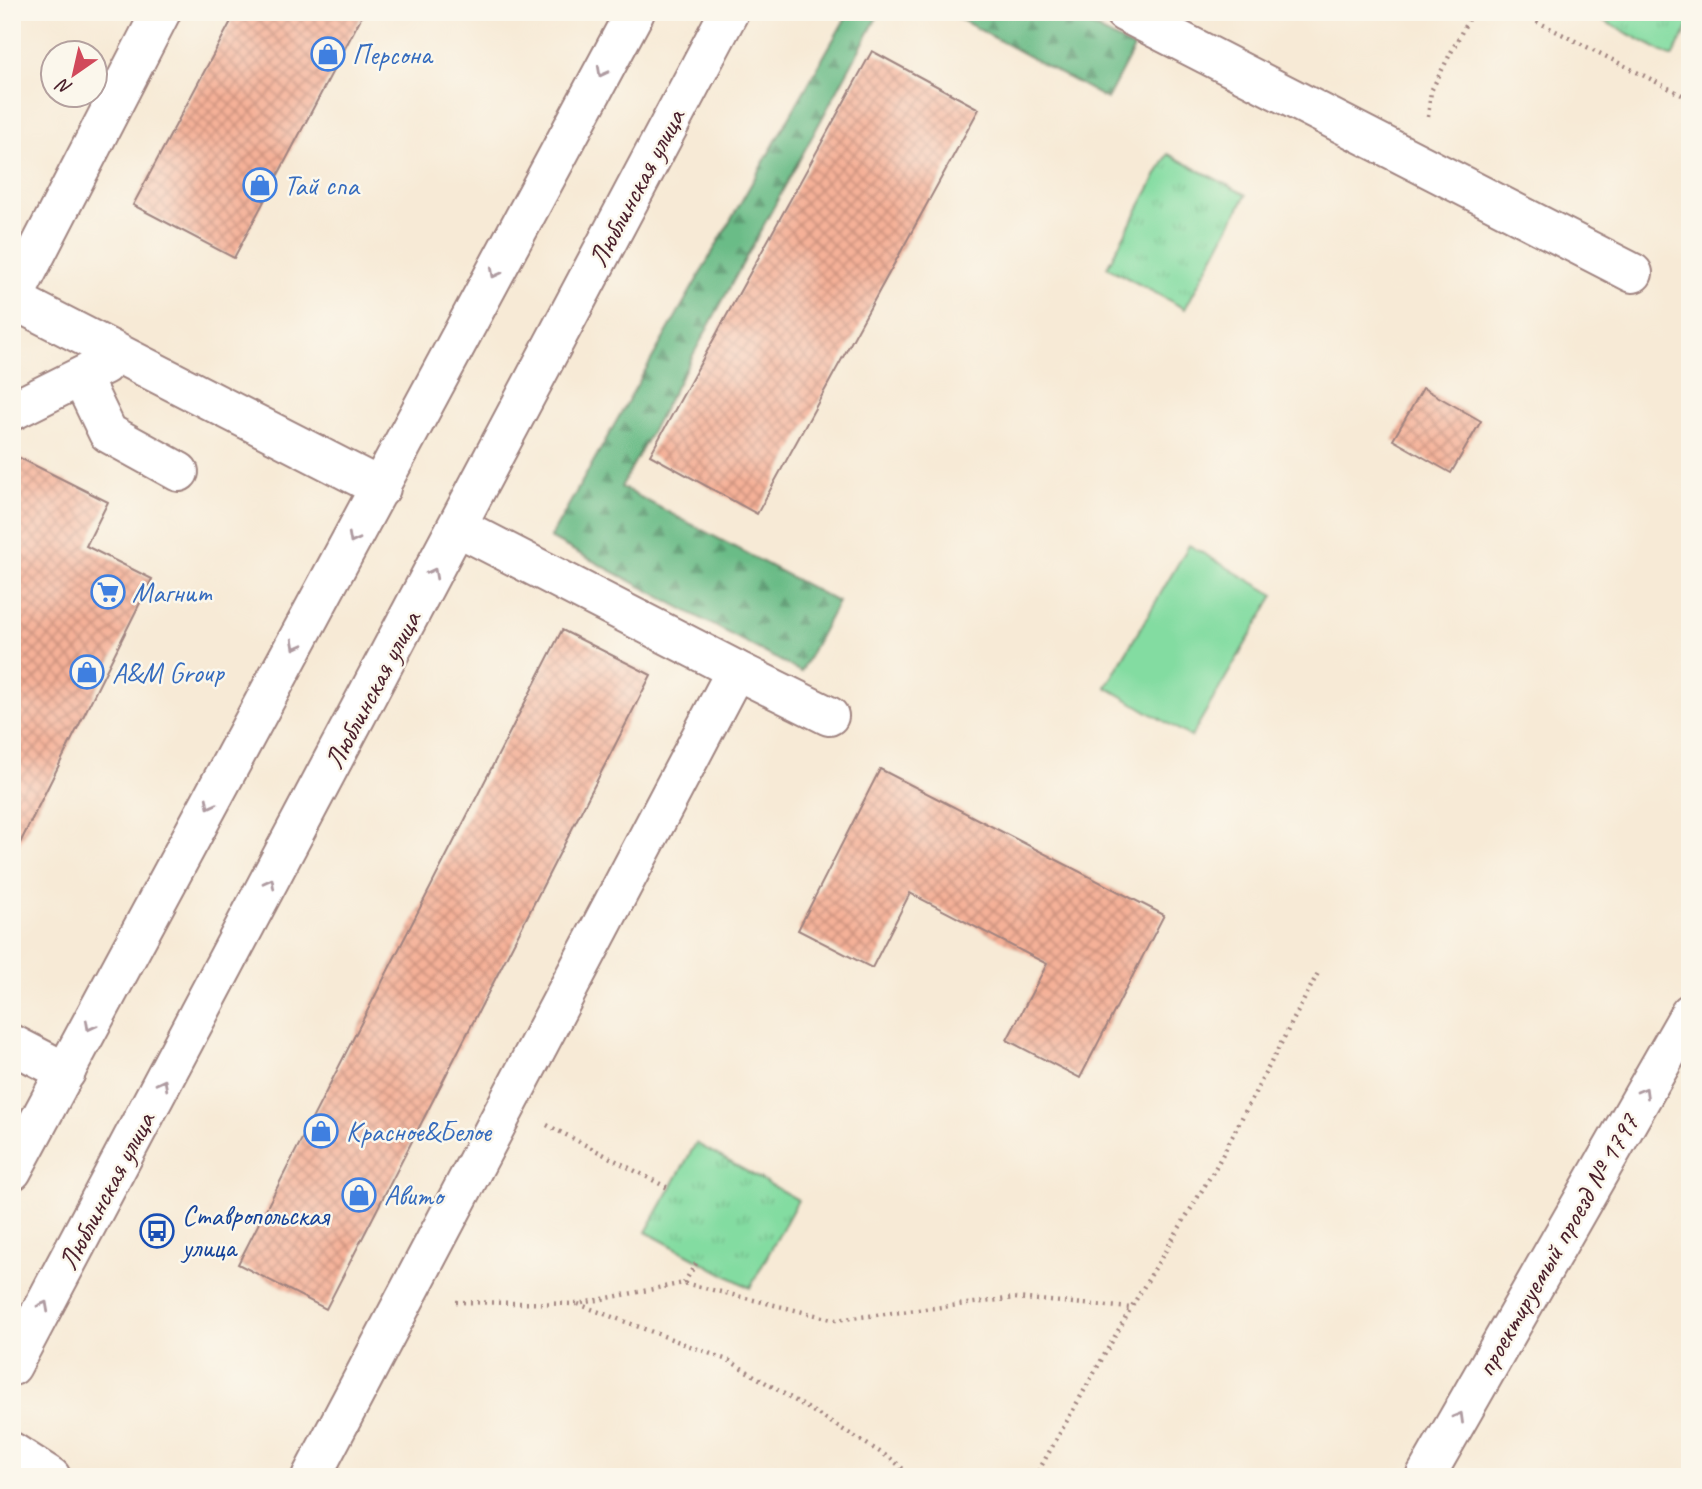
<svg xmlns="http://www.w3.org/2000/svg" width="1702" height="1489" font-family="Caveat,sans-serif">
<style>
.forest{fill:url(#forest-firs);stroke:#5a6e59;stroke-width:2}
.park{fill:url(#park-tufts);stroke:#667e66;stroke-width:2}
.pitch{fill:#83dca1;stroke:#667e66;stroke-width:2}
.building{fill:url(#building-cross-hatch)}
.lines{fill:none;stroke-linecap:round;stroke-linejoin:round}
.minor-casing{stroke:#a08480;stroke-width:42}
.major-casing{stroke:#a08480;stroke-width:42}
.path{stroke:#a08480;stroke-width:4.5;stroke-dasharray:2 5;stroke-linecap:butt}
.minor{stroke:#fff;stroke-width:38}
.major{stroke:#fff;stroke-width:38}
.rail{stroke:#4a1f2b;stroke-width:5;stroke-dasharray:10 5;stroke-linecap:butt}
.oneway{stroke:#ae9aa0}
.labels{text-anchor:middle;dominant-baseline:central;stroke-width:5;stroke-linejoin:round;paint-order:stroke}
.shop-label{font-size:28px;fill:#366cbe;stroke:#fbf7ec;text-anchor:start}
.street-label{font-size:28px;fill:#4a1f2b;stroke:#fbf7ec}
.transit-label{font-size:28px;fill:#164399;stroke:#fbf7ec;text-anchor:start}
</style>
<defs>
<pattern id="forest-firs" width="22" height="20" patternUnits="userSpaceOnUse" patternTransform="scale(1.75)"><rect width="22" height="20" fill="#6abc87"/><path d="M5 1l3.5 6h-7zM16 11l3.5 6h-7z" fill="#59986f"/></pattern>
<pattern id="park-tufts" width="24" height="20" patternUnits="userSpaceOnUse" patternTransform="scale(1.75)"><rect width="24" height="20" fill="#83dca1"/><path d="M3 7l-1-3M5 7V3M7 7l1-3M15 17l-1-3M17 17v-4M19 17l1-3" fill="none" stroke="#73bc8b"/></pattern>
<pattern id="building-cross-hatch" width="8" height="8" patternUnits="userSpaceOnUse" patternTransform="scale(1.75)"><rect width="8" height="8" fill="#f5b198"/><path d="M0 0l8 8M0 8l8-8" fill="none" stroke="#c88f7c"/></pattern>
</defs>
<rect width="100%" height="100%" fill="#fbf7ec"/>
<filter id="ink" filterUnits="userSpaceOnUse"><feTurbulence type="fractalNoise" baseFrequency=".0143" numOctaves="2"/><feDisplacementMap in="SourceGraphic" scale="14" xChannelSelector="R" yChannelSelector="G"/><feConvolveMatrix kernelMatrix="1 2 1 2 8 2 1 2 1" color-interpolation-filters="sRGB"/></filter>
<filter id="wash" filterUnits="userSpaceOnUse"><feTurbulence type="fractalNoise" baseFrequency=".00686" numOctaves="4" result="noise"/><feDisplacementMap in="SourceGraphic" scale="28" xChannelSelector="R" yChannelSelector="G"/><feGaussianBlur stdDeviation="1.57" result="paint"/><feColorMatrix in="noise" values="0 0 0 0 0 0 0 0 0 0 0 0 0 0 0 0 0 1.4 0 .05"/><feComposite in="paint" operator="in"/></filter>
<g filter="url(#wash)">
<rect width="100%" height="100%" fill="#f7ead6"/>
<!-- forest -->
<g class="forest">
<polygon points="849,12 880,12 621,487 838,602 801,672 550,538"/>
<polygon points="947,12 1065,12 1134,48 1107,99"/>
</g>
<!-- park -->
<g class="park">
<polygon points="1587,12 1690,12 1690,24 1672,57"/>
<polygon points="1168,154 1246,195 1185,309 1107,267"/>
<polygon points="696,1143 798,1200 750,1288 646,1232"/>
</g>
<!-- pitch -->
<polygon class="pitch" points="1189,545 1274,595 1191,737 1106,687"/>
<g id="blocks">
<!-- building -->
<g class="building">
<polygon points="236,12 364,12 234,258 133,205"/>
<polygon points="872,51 979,109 757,514 650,455"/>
<polygon points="1423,388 1481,421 1451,473 1393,440"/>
<polygon points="12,454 108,502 86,546 152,579 12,859"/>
<polygon points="562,630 651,675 326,1309 238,1264"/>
<polygon points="880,769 1164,915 1080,1078 1007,1040 1047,964 910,893 872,968 798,930"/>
</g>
</g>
</g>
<g filter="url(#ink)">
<use href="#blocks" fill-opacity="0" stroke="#a08480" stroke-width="2"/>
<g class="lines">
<defs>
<g id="minor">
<polyline points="1124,12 1633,273"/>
<polyline points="12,299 381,488"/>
<polyline points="13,299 161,12"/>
<polyline points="81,377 108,433 179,472"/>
<polyline points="12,411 104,365"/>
<polyline points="736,670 829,716"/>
<polyline points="12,1044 66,1072"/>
<polyline points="311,1477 736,670 458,527"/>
</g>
<g id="major">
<polyline points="12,1171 635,12"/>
<polyline points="12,1366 729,12"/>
<polyline points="12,1452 51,1477"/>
<polyline points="1425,1477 1690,1013"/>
</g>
</defs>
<!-- minor casing -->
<use href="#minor" class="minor-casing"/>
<!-- major casing -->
<use href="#major" class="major-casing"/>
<!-- path -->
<g class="path">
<polyline points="1518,12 1690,99"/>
<polyline points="1428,117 1431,91 1472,12"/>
<polyline points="547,1125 670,1189"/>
<polyline points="684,1283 698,1260"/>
<polyline points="456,1302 577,1304 684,1283 836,1320 1015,1298 1131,1308 1216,1167 1318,973"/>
<polyline points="578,1304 730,1361 893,1460 912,1477"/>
<polyline points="1035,1477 1131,1308"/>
</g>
<!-- minor -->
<use href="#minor" class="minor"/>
<!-- major -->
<use href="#major" class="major"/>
<!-- rail -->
<polyline class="rail" points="1683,1477 1690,1459"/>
</g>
<!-- one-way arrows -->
<defs><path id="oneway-chevron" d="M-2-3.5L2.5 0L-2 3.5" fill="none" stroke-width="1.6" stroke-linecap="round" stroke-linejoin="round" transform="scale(1.75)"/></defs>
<g class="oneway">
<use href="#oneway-chevron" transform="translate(602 72) rotate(118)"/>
<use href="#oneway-chevron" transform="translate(495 273) rotate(118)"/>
<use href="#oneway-chevron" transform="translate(353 539) rotate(118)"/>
<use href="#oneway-chevron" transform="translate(433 573) rotate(-62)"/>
<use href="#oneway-chevron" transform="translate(296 645) rotate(118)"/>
<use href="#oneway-chevron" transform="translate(210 804) rotate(118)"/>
<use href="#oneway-chevron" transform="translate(270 883) rotate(-62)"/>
<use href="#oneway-chevron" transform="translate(90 1026) rotate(118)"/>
<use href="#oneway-chevron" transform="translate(163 1084) rotate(-62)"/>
<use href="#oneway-chevron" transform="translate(1644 1092) rotate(-60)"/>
<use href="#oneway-chevron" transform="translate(44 1306) rotate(-62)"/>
<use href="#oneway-chevron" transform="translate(1459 1417) rotate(-60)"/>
</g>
</g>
<!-- icons -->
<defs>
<symbol id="shop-ring" viewBox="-11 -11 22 22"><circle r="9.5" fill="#fbf7ec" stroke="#3f7fe0" stroke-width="1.5"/><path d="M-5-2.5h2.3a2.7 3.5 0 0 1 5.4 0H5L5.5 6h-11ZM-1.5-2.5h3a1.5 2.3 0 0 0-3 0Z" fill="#3f7fe0"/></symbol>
<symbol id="supermarket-ring" viewBox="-11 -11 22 22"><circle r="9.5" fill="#fbf7ec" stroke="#3f7fe0" stroke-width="1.5"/><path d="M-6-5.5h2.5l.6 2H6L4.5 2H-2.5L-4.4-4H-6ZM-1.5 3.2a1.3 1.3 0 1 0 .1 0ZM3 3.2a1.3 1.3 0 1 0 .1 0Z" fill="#3f7fe0"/></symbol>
<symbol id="bus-ring" viewBox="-11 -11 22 22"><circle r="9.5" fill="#fbf7ec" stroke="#1a4fb4" stroke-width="1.5"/><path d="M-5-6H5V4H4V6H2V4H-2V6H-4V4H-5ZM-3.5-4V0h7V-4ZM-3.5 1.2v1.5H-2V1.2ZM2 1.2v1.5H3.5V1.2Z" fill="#1a4fb4"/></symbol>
</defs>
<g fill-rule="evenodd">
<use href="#shop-ring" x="309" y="35" width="38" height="38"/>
<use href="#shop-ring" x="241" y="166" width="38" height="38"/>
<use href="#supermarket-ring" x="89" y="573" width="38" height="38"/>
<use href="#shop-ring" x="68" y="653" width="38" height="38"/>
<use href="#shop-ring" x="302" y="1112" width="38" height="38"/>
<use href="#shop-ring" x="340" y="1176" width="38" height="38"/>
<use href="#bus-ring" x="138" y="1212" width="38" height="38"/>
</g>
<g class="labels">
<!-- shop labels -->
<g class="shop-label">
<text x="352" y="54">Персона</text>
<text x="284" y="185">Тай спа</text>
<text x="132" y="592">Магнит</text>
<text x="112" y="672">A&amp;M Group</text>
<text x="346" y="1131">Красное&amp;Белое</text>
<text x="384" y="1195">Авито</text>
</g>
<!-- street labels -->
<g class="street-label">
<text transform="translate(636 188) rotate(-62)">Люблинская улица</text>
<text transform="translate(372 690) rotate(-62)">Люблинская улица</text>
<text transform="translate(106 1191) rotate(-62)">Люблинская улица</text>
<text transform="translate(1557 1245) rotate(-60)">проектируемый проезд № 1797</text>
</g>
<!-- transit labels -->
<g class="transit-label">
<text x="182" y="1215">Ставропольская<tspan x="182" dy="32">улица</tspan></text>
</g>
</g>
<!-- margin -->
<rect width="1702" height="1489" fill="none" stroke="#fbf7ec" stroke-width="42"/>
<!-- north arrow -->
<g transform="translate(74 74) rotate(214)"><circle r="33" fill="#fbf7ec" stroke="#b4a19f" stroke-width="2"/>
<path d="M0-5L12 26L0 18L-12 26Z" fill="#d1495b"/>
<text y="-10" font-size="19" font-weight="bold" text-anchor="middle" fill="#4a1f2b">N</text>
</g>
</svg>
